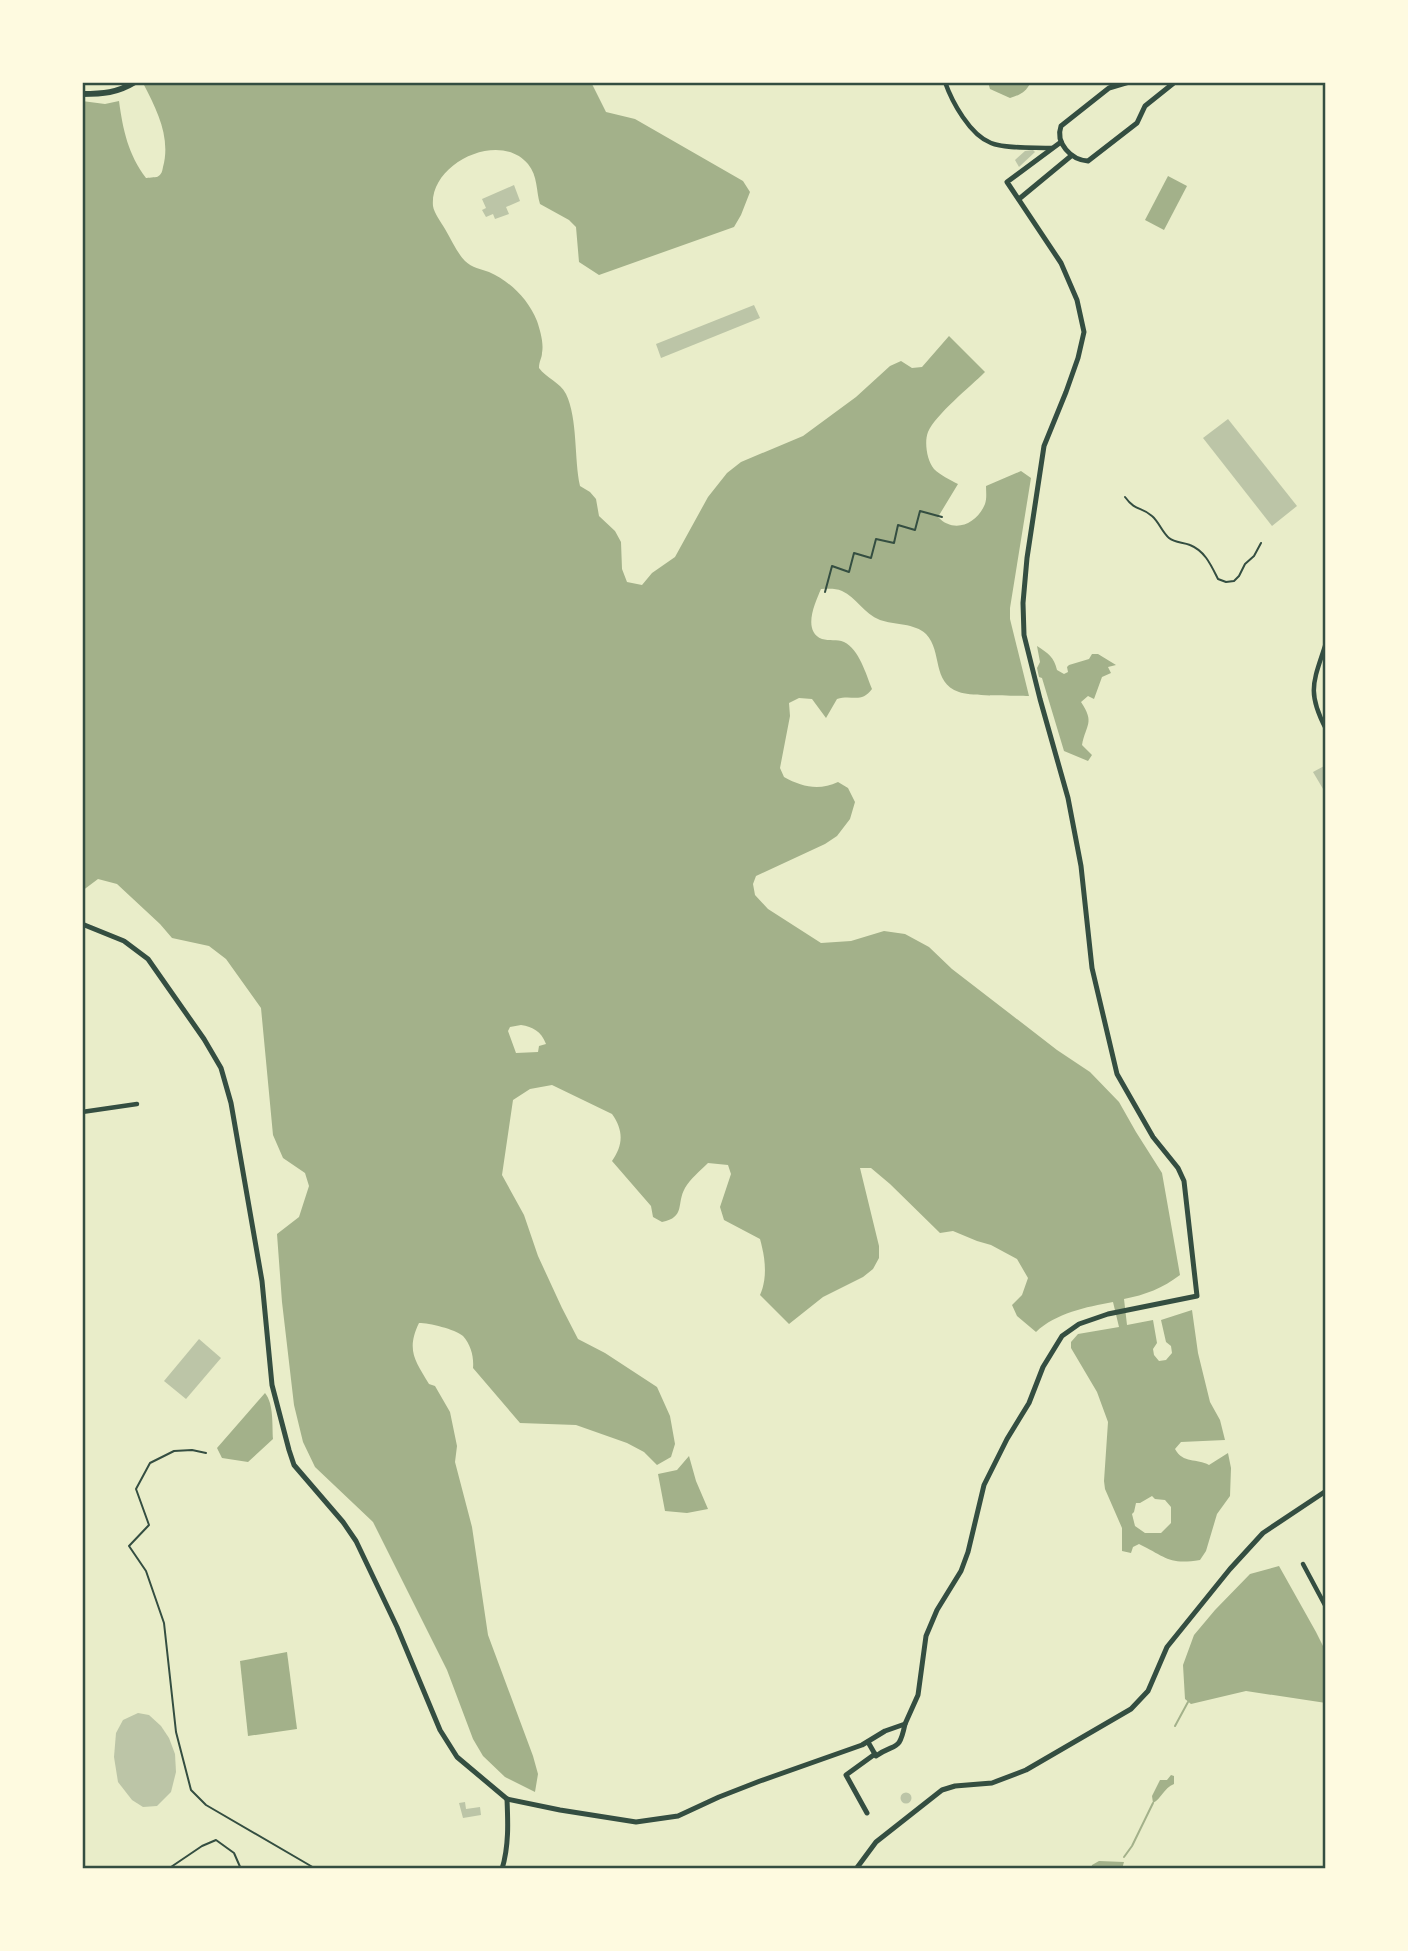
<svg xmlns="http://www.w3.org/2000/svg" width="1408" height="1951" font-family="'PT Sans',sans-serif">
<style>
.water{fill:#a3b18a;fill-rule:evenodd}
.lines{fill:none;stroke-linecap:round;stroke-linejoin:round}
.stream{stroke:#a3b18a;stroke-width:2}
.building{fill:#bcc5a7}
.path{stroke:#344e41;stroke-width:2}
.service{stroke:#344e41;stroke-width:2}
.minor{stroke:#344e41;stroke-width:4.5}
.tertiary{stroke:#344e41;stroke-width:5}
.secondary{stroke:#344e41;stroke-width:6}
.neatline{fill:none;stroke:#344e41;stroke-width:2.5}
</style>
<rect width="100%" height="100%" fill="#e9edc9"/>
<!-- water -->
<g class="water">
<path d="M148,82h443l15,30 29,7 108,62 7,11 -9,23 -7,12 -135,48 -20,-13 -3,-35 -7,-7 -29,-16c-4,-13 -2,-28 -12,-40 -28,-34 -99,-1 -95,42 1,7 8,16 12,23 6,10 12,24 20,32 7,7 16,8 24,11 22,10 39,27 48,49 3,9 7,22 5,32 0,5 -3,8 -3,15 7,10 21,14 27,26 12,25 8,65 14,92l10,6 6,7 3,17 16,15 6,11 1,27 5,13 15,3 10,-12 23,-16 33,-60 19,-24 14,-11 62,-26 53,-39 34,-31 11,-5 11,7 10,-1 27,-31 36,36c-15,15 -49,42 -57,60 -4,10 -1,29 6,37 6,6 16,11 24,15l-20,33c16,17 39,7 47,-13 2,-6 1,-12 1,-18l35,-15 10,7 -21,130v11l19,77c-15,-1 -57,1 -70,-4 -28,-10 -16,-40 -33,-58 -11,-11 -32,-9 -46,-14 -16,-6 -24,-23 -38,-29 -7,-3 -14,-2 -21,-2 -6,14 -19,42 1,50 7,2 15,0 22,3 15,7 22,32 28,47 -11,15 -20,5 -35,10l-11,19 -14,-19 -13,-1 -10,5 1,13 -10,52 4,9c18,10 35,14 54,5l10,6 7,14 -5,17 -13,17 -12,8 -69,32 -3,8 2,11 13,14 53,34 30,-2 33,-10 21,3 24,13 23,22 105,81 33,22 29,30 17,30 26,41 18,102c-17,13 -35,20 -56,24l3,26 26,-5 4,23 -4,6 1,6 5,6 7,-1 6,-7 -1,-7 -5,-4 -5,-22 31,-10 6,43 12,49 10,18 5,20 -44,2 -6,7c8,15 22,9 34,16l19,-12 3,15 -1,28 -13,18 -11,37 -6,9c-32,5 -34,-3 -61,-16l-6,3 -2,6 -9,-2v-23l-17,-39 -1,-8 4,-59 -11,-30 -26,-44v-6l7,-8 41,-7 -6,-25c-27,5 -57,11 -77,30l-19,-16 -5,-11 10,-10 6,-17 -11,-19 -26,-14 -14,-4 -24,-10 -13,2 -50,-49 -19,-16h-11l19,78v12l-6,11 -10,8 -40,20 -34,27 -29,-29c8,-18 5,-38 0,-56l-36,-19 -4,-13 11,-33 -3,-9 -20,-2c-8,8 -18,16 -23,25 -9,16 1,29 -23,34l-9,-5 -2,-11 -39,-45c11,-16 12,-30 0,-47l-60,-29 -22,4 -17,11 -11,75 22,40 14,41 24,52 16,31 27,14 52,34 13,29 5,28 -4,13 -14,8 -13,-13 -17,-9 -51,-18 -56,-2 -47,-55c1,-11 -2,-23 -10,-32 -8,-7 -34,-13 -44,-13 -13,27 -4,38 10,61l6,2 15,26 7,34 -2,16 17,65 16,108 45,121 5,18 -3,18 -30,-15 -22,-21 -10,-17 -26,-69 -74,-148 -58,-55 -12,-25 -9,-37 -12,-103 -5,-68 22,-17 10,-31 -4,-13 -22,-15 -10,-23 -12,-127 -35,-49 -17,-13 -37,-8 -12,-14 -43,-40 -19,-5 -16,12v-790l23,3 14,-3c4,29 9,53 27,77 1,0 10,-1 11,-1 5,-3 5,-5 6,-10 8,-29 -6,-57 -19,-82zM521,1025c12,2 20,6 25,19l-7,2 -1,6 -22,1 -8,-22 2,-4zM1152,1496l3,3 10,1 6,7v16l-10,10h-16l-10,-7 -3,-12 2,-2 2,-9h4z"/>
<path d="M988,82h43c-5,10 -11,13 -21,16l-20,-9z"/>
<polygon points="1168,176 1187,186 1164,230 1145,220"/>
<path d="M1037,646c11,7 17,11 20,24l7,4 4,-2 -1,-5 2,-2 20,-6 3,-5h6l18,11 -8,2 3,6 -9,4 -8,22 -6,-3 -7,6c14,21 5,22 1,43l10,10 -4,6 -24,-10 -22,-73 -3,-1 -2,-9 3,-6z"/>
<path d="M265,1393c9,11 7,32 8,46l-25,23 -26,-4 -5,-10z"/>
<polygon points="689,1456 696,1481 708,1509 687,1513 665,1511 658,1474 677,1470"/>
<polygon points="1279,1566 1316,1632 1326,1652 1326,1703 1246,1691 1191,1704 1185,1699 1183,1665 1194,1635 1215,1610 1250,1574"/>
<polygon points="287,1652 297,1729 248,1736 240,1661"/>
<path d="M1171,1775l3,1v8c-10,4 -13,15 -21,19l-1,-7 8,-16h7z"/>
<polygon points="1099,1861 1124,1862 1122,1869 1091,1869 1092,1865"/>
</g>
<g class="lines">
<!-- stream -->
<g class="stream">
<polyline points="1175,1726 1188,1702"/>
<polyline points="1124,1857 1132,1846 1153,1803"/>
</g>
</g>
<!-- building -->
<g class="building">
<polygon points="1033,150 1035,152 1019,167 1015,160 1025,151"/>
<polygon points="514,185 520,201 506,207 509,214 495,219 493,214 486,217 482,210 486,208 482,199"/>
<polygon points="754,305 760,318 661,358 656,344"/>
<polygon points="1228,419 1297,506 1272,526 1203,438"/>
<polygon points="1326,765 1326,794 1313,772"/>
<polygon points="199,1339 221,1358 186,1399 164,1381"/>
<polygon points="138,1713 149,1715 161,1726 169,1738 175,1754 176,1772 171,1792 157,1806 143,1807 132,1800 118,1782 114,1757 116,1733 123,1720"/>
<circle cx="906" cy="1798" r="5.5"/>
<polygon points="465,1802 466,1809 480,1807 481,1815 463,1818 459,1803"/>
</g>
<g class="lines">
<!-- path -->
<g class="path">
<path d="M1125,497c11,15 16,9 27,19 7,6 10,16 17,22 6,5 14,4 21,7 15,6 21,20 28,34l8,3 8,-1 5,-5 6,-12 9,-8 7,-13"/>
<polyline points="825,592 832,566 849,572 854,553 871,558 876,539 894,543 898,525 915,530 920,511 942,517"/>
</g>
<!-- service -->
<g class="service">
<polyline points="206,1453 192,1450 174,1451 150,1463 136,1489 149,1525 129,1546 146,1571 164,1623 176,1732 191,1790 206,1805 316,1869"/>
<polyline points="168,1869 202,1846 216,1840 234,1853 241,1869"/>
</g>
<!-- minor -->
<g class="minor">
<path d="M945,82c7,20 25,53 46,61 14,6 44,4 61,5"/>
<path d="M1326,643c-12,38 -20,48 0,86"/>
<polyline points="82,1112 137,1104"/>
<polyline points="1303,1564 1326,1607"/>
</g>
<!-- tertiary -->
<g class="tertiary">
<path d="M1129,82l-20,6 -48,38c-6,17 10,34 27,35l49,-38 8,-17 30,-24"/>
<polyline points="1019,199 1071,156"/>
<polyline points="82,924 124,941 148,959 204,1039 221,1068 231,1103 262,1281 272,1385 289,1450 294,1465 343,1522 356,1541 397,1627 440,1730 457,1757 507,1799 560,1810 636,1822 678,1816 719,1797 760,1781 862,1745 885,1731 905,1724 918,1695 926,1636 937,1610 961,1571 968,1552 984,1485 1007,1439 1029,1403 1043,1367 1062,1336 1079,1324 1108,1314 1197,1296 1184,1181 1178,1168 1153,1137 1117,1074 1092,968 1081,866 1068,798 1040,699 1024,635 1023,603 1027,558 1044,446 1066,392 1078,358 1084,332 1077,300 1061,263 1007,182 1061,142"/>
<path d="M868,1742l8,14c20,-14 23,-3 29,-32"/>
<polyline points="867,1813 846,1775 875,1754"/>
<path d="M502,1869c7,-23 6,-47 5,-70"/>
<polyline points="856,1869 876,1842 942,1790 955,1786 992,1783 1026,1770 1131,1709 1148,1691 1167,1647 1230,1569 1263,1533 1326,1491"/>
</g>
<!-- secondary -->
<g class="secondary">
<polyline points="91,82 97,82"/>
<path d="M82,94c21,0 35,-1 53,-12"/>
</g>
</g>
<!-- border -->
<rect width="1408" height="1951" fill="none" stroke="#fefae0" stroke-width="168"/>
<rect x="84" y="84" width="1240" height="1783" class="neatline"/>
</svg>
